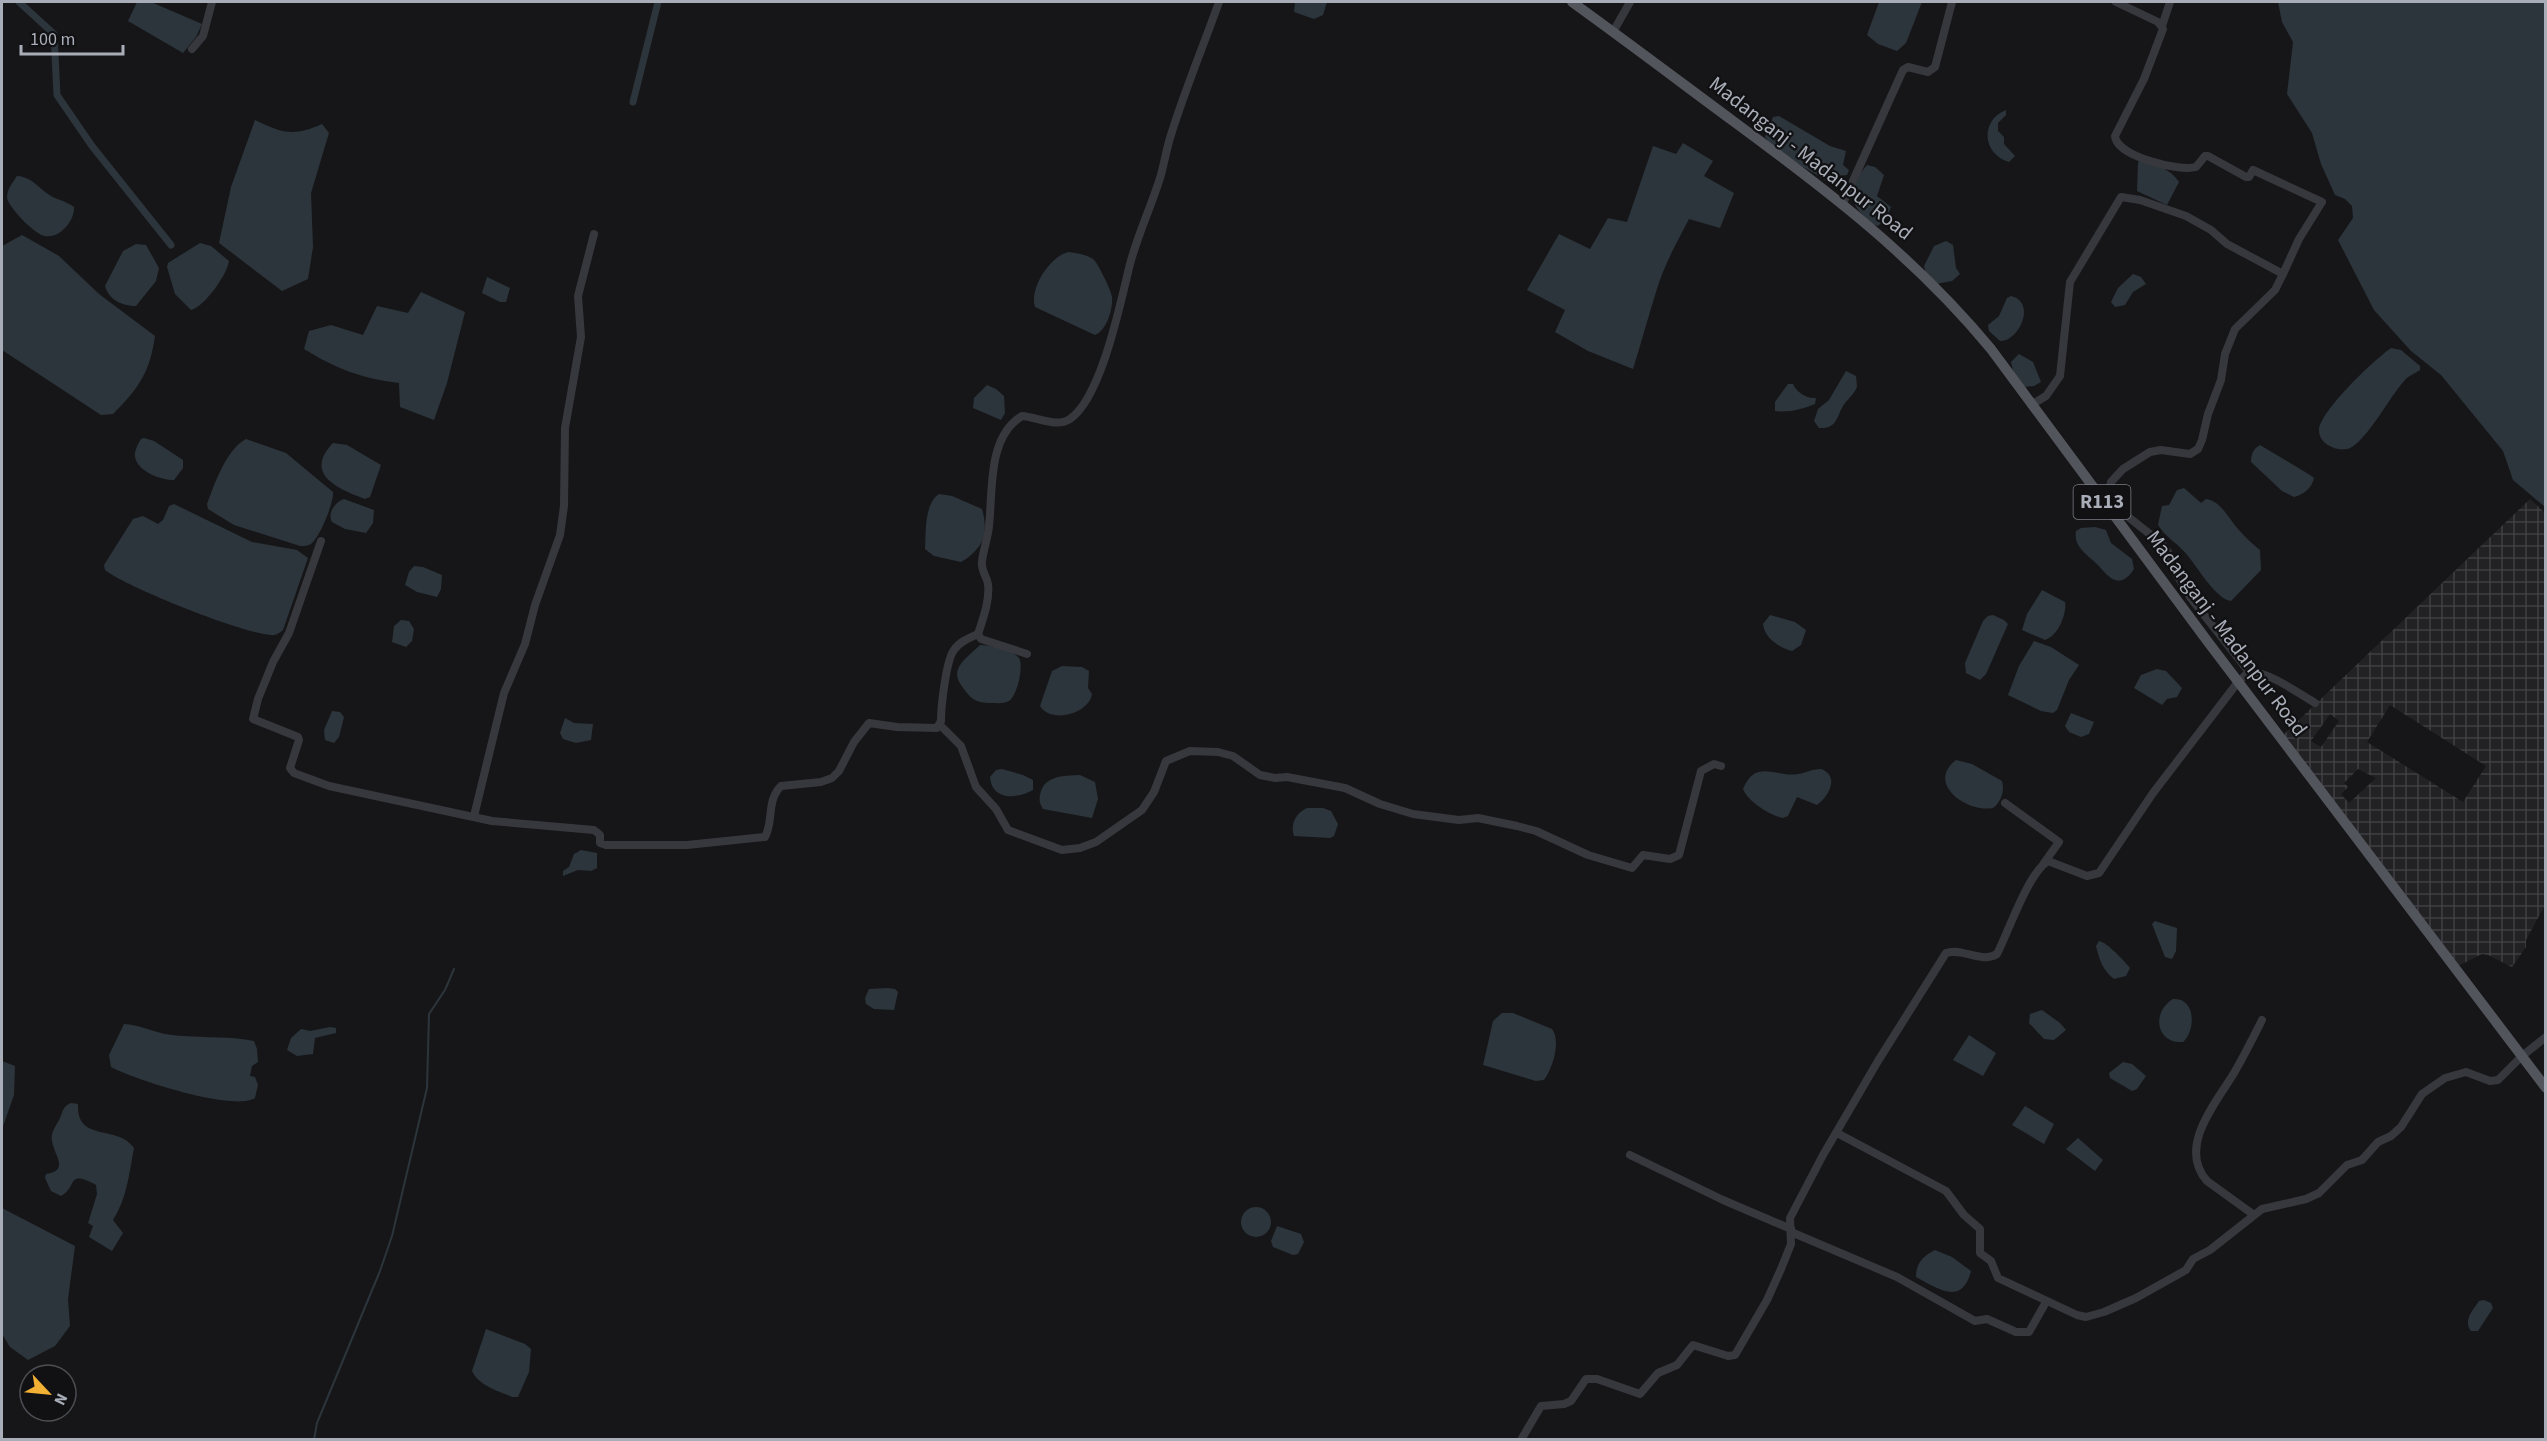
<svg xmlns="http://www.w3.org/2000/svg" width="2547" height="1441" font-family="'Source Sans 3',sans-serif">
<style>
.industrial{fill:url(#industrial-grid);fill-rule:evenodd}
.water{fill:#2c353c}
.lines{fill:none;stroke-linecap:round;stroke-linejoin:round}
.stream{stroke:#2c353c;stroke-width:2}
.canal{stroke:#2c353c;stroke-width:7}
.minor{stroke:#37383d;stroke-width:8}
.major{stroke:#53555c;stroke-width:10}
.labels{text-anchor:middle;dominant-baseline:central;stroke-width:4.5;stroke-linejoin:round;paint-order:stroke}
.shield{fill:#111113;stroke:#7b7e86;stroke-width:1.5}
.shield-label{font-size:20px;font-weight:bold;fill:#a8adb8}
.street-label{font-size:21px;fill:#a8adb8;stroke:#111113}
</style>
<defs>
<pattern id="industrial-grid" width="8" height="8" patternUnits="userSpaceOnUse" patternTransform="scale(1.5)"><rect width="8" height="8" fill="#222225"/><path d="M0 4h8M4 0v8" fill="none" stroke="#3f3f43"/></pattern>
</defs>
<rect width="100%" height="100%" fill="#161618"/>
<!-- industrial -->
<path class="industrial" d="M2530,499l15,14v392l-19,35v7l-14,20 -24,-12 -6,-1 -28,14 -171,-233zM2390,705l96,61 -23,36 -96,-60zM2330,714l9,7 -18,26 -10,-6zM2358,769l18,9 -27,25 -8,-9 7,-7 -4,-4z"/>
<!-- water -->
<g class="water">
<polygon points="137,2 151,2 202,24 196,37 183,53 128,21"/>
<polygon points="1295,2 1327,2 1323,15 1314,19 1294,12"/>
<polygon points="1879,2 1922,2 1906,43 1897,51 1878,44 1867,35"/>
<polygon points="2278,2 2545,2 2545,507 2513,480 2503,451 2441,375 2411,351 2374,310 2338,240 2353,218 2352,206 2345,199 2335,195 2321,164 2312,133 2287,94 2293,42 2282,22"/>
<path d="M2006,110v5l-8,8v8l6,6v7l11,12 -6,6c-27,-8 -29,-42 -3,-52z"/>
<path d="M1779,116l51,30 16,5 -3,14 6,5 -2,5 -10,1 -11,5c-19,-14 -47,-23 -61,-44l8,-20z"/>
<path d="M255,120c27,13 38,17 67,4l7,9 -18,60 2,54 -5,32 -26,12 -63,-48 12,-56z"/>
<path d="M1683,143l30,18 -9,15 30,17 -14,35 -31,-9c-12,23 -26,48 -33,73 -8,26 -15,51 -23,77l-45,-18 -33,-19 10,-22 -38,-20 32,-56 31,15 18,-31 19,4 26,-76 23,8z"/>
<path d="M2140,160c15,5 30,8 39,22l-12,23 -30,-14 1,-28z"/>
<path d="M1867,165l8,2 9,8 -7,21 14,11 -4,10 -9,9c-7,-2 -10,-6 -15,-11 -18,-18 -11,-32 4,-50z"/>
<path d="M17,176c17,1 24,16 38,22 7,3 12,4 19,9 1,13 -14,32 -29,29 -10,-1 -38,-30 -38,-39 0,-8 6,-15 10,-21z"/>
<path d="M22,235l37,21 40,38 56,42c-5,36 -16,52 -42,78l-12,1 -99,-65v-104z"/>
<polygon points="1946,241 1953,245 1956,268 1960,274 1952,281 1936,284 1926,275 1924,266 1934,246"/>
<path d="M200,243l11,3 18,15c-2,14 -25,46 -38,49l-16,-16 -8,-27 1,-4z"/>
<path d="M136,244l10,1 13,23 -3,13 -20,25c-14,0 -27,-6 -31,-20l18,-35z"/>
<path d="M1069,252c8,1 18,3 24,7 4,2 19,33 19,38 1,12 -5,33 -17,38l-60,-28c-6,-19 16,-52 34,-55z"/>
<polygon points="2133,274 2141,277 2146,284 2133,292 2125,305 2115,307 2111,302 2118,288"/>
<polygon points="487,277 510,288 506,302 500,302 482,293"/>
<path d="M421,292l44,20 -18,71 -13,37 -34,-13 -1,-24c-39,-5 -62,-14 -95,-34l5,-18 22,-6 32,10 14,-29 31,7z"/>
<path d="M2011,296c26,6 8,46 -11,45l-11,-10 -1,-6 11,-9 8,-18z"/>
<path d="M2391,348l10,2 19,16v4c-5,4 -11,5 -15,10 -15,16 -37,59 -55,68 -7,3 -16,1 -22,-3 -5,-3 -9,-8 -9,-15 1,-19 56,-71 72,-82z"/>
<polygon points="2019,354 2033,362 2041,382 2034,386 2023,387 2015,379 2011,362"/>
<path d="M1846,371l10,5 1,11c-3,7 -8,11 -12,16 -9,12 -6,26 -26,25l-5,-7 4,-12 11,-9z"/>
<path d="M1788,384h5c3,8 14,15 23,14l-1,6c-13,5 -26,9 -40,7v-9z"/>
<polygon points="987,385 996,389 1004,396 1005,413 1001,420 973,408 974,398"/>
<path d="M144,438l10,3 29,19v8l-9,12c-13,0 -36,-8 -39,-23 -1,-6 3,-13 6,-18z"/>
<path d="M246,439l40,14 47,39c1,10 -12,42 -20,50 -3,4 -8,4 -13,4l-66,-21 -26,-16 -1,-5c8,-21 19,-54 39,-65z"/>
<path d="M333,443l14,2 34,20 -11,32 -5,2c-27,-10 -62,-25 -32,-56z"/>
<path d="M2260,445l50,30 4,3c-2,10 -11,17 -20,19l-12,-6 -31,-29c0,-8 2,-13 9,-17z"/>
<path d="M2184,488l17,15 5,-4c15,2 23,20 32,30 7,8 14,15 22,21l1,20 -30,31c-15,-2 -33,-33 -43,-45 -9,-12 -22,-18 -30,-31l4,-19 7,-1 8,-15z"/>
<path d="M939,494l13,2 30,13c7,25 1,40 -21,53l-27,-6 -9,-7c1,-16 -1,-45 14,-55z"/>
<path d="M344,499l30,11 -1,13 -7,10 -21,-4 -13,-7c-5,-9 3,-20 12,-23z"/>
<path d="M174,504l78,38 45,8 11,8 -25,72c-4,3 -7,6 -12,5 -27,-1 -145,-48 -166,-65l-1,-5 29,-46 10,-3 15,8 5,-4 6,-14z"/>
<path d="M2095,527l11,3 5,13 21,16 2,10c-14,21 -24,10 -36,-4 -10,-10 -25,-18 -22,-34l5,-3z"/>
<polygon points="414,566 423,567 442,575 441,589 437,597 417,592 405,585 409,572"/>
<path d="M2042,590l23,12c2,12 -7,34 -20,38l-23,-10 5,-16z"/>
<path d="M1770,615l25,7 11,8 -5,15 -9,6c-13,-4 -27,-12 -29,-27z"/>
<polygon points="1993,615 2004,620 2008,624 1986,674 1980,680 1966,673 1965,663 1983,621 1988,616"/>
<polygon points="401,620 409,621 414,629 412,641 406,647 392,642 394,626"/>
<polygon points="2034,641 2051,647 2079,665 2069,680 2057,710 2053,713 2041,711 2008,695 2019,666"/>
<path d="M980,645c10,0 33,5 39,13 5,9 -2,38 -10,43 -5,3 -12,2 -18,2 -16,0 -21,-5 -30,-18 -12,-17 7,-28 19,-40z"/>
<path d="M1062,666l20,1 7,4 -1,17 4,6c-3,20 -41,30 -52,12l12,-35z"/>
<polygon points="2157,669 2166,671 2182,688 2177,697 2167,699 2162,705 2134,688 2141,675"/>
<polygon points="332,711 340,712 344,717 339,737 334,743 325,740 324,730"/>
<polygon points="2071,713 2094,722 2089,734 2081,737 2069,732 2065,726"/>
<polygon points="565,718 574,723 593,724 591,740 576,743 563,739 560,733"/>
<path d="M1956,760l16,4 30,17c3,9 -1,21 -9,27 -25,5 -68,-24 -37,-48z"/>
<path d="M1002,769l21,6 10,5v10c-16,9 -41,11 -43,-13l6,-7z"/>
<path d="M1821,769c19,7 8,27 -4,36l-20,-8 -9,19 -5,2c-12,-2 -36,-17 -40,-29 13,-31 33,-11 55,-15 8,-1 13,-5 23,-5z"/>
<path d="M1080,775l15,7 3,17 -6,19 -49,-9c-3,-5 -4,-8 -3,-14 4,-20 23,-19 40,-20z"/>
<path d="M1307,808h16l8,3 7,13 -4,12 -4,2 -36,-2c-4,-12 2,-23 13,-28z"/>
<polygon points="581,850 597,853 597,868 591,871 578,870 563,876 563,871 569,867 574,854"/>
<polygon points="2155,921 2177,928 2176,951 2172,959 2165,957 2152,924"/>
<path d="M2099,941c8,1 25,20 31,27l-4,8 -12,3c-11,-8 -15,-20 -18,-33z"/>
<polygon points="888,988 895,989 898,992 894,1010 874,1009 866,1004 865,998 869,989"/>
<path d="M2173,999c23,-2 23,32 10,43 -27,2 -32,-30 -10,-43z"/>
<polygon points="2042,1010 2060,1023 2066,1030 2054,1040 2044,1039 2029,1023 2030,1014"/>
<path d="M1502,1013h11l39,16c9,12 1,39 -8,51l-8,1 -53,-16 10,-44z"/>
<path d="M124,1024c15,1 27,7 41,10 30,5 60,1 89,7l3,8 1,13 -6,4 -2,10 5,1 3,8 -3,13c-21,14 -122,-19 -144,-31l-2,-12z"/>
<polygon points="330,1027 336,1028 336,1033 315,1038 313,1054 297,1056 287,1050 291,1038 301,1029 310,1031"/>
<polygon points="1969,1035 1996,1053 1983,1076 1953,1060"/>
<polygon points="2,1061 15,1066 14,1095 2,1129"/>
<polygon points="2123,1062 2132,1064 2146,1076 2137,1089 2132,1091 2110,1078 2109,1073"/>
<path d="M71,1103l7,1c-2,39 40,20 56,44 -5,26 -7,50 -21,72l10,13 -11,18 -23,-14 4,-11 -5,-3 1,-3 8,-26 -1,-9c-30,-16 -18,2 -35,11l-10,-5 -6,-13 1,-4c24,-3 8,-19 6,-33 -2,-9 5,-16 8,-23 3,-7 3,-12 11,-15z"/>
<polygon points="2025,1106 2054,1124 2044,1144 2012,1125"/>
<polygon points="2078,1138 2103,1160 2095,1171 2066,1149"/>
<circle cx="1256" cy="1222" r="15"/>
<polygon points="2,1208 75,1246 68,1299 70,1326 55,1346 28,1360 10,1347 2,1334"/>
<polygon points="1277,1226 1301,1234 1304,1242 1298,1254 1293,1255 1273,1247 1271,1241"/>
<path d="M1935,1250l17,7 19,14c-9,36 -34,17 -55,6 0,-14 7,-21 19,-27z"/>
<path d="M2484,1300l7,3 2,5 -15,23h-7c-8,-11 2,-21 8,-30z"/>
<path d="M486,1329l39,15 6,5 -2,23 -11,25h-6c-13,-6 -33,-11 -40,-26z"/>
</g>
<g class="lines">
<!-- stream -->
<polyline class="stream" points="314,1440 317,1423 380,1271 392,1236 427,1088 429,1014 445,990 454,969"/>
<!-- canal -->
<g class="canal">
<polyline points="19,2 54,34 57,95 92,146 171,245"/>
<polyline points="633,102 658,2"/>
</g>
<!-- minor -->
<g class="minor">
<path d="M2116,2l42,20 5,7 -19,50 -29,57c1,20 64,36 81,31l9,-11h3l38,21h3l4,-7 69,32 -23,37 -16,35"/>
<polyline points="2162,26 2170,2"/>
<polyline points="1613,32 1630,2"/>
<polyline points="192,49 203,36 212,2"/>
<polyline points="1843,203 1903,70 1908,67 1928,72 1935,67 1952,2"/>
<polyline points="2031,405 2046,396 2060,376 2070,282 2121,197 2140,200 2186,216 2211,230 2227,244 2283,274 2275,290 2235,329 2225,354 2221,380 2208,414 2202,440 2198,449 2190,454 2161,450 2150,452 2123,469 2111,482 2108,494 2112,504 2161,543 2168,552 2175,572 2190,597 2249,672"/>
<path d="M321,541l-32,92 -16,29 -15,37 -5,20 45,18 1,3 -9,28 4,5 35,13 163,35 102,9 6,5v8l6,2h81l78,-8c9,-16 1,-36 16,-51l40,-4 11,-4 7,-7 15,-29 15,-19 28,4 40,1 4,-7c0,-14 5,-61 13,-71 5,-8 15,-12 24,-16"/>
<path d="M1027,654l-46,-15 -3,-5c5,-15 12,-34 10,-50 -1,-7 -7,-13 -6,-22 1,-12 6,-24 7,-36 4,-35 -2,-89 33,-110 14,1 35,12 48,3 32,-22 51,-119 60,-155 8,-30 21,-57 30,-86 4,-13 6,-27 10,-40 14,-46 33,-91 49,-136"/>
<polyline points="940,725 961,746 976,787 996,809 1008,830 1062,850 1080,848 1096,842 1142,810 1154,792 1166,761 1190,751 1218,752 1233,756 1260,775 1275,778 1287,777 1345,788 1380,804 1413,814 1459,820 1478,818 1517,826 1536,831 1588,855 1632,868 1643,855 1670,859 1679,855 1701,771 1714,764 1721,766"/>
<polyline points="2005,803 2059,842 2044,863"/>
<polyline points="474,816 504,693 525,644 535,605 560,535 564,506 565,428 581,337 578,296 594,234"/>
<polyline points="1837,1133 1946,1191 1964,1215 1980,1229 1980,1253 1991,1261 1998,1278 2077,1315 2086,1317 2104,1312 2136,1298 2186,1270 2193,1259 2210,1250 2262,1209 2306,1199 2319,1193 2347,1165 2362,1160 2378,1142 2391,1136 2401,1127 2422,1094 2445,1078 2466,1072 2490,1081 2498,1080 2522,1056 2546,1037"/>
<polyline points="1630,1155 1723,1200 1791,1229"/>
<path d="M2254,1215l-47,-34c-30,-34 9,-78 27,-108 10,-17 19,-35 28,-53"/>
<polyline points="1791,1232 1897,1277 1975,1321 1987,1319 2016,1332 2029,1332 2046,1302"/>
<path d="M1521,1440l20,-34 23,-2 7,-3 15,-22h11l43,15 18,-21 19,-8 16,-20 35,11 7,-1 32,-55 14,-31 10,-25 -1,-26 33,-63 55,-94 68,-108c16,-6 35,11 51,1 11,-21 31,-81 51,-93l39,15 12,-3 54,-80 85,-111 11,-10c19,-1 49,21 66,31"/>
</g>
<!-- major -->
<path class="major" d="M1572,2c54,39 107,79 161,119 95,70 182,136 258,228l217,293 338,446"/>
</g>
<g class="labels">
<!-- shield labels -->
<rect class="shield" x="2073.5" y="485" width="57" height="34" rx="4.5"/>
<g class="shield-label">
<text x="2102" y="502">R113</text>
</g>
<!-- street labels -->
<g class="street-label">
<text transform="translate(1811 158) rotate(38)">Madanganj - Madanpur Road</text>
<text transform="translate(2227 633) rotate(53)">Madanganj - Madanpur Road</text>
</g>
</g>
<!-- border -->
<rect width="2547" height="1441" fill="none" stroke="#a8adb8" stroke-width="6"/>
<!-- north arrow -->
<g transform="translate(48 1393) rotate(116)"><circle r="28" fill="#111113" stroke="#4d4f55" stroke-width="1.5"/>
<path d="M0-4.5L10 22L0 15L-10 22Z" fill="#f2b134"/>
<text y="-9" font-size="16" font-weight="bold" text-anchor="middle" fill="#a8adb8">N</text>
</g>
<!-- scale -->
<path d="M21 45v9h102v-9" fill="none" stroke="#a8adb8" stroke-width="3"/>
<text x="30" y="45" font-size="18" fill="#a8adb8" stroke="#111113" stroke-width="4.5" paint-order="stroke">100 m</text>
</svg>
